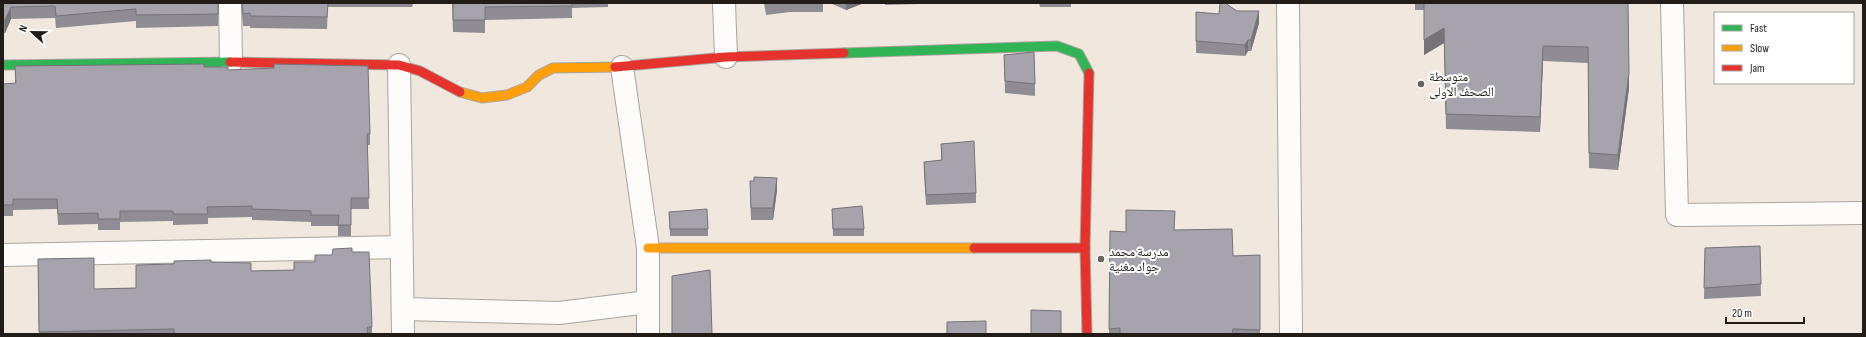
<svg xmlns="http://www.w3.org/2000/svg" width="1866" height="337" font-family="'Sofia Sans Condensed','Noto Naskh Arabic',sans-serif">
<style>
.lines{fill:none;stroke-linecap:round;stroke-linejoin:round}
.street-casing{stroke:#aaa49d;stroke-width:24}
.fast-casing{stroke:#aaa49d;stroke-width:11}
.slow-casing{stroke:#aaa49d;stroke-width:11}
.jam-casing{stroke:#aaa49d;stroke-width:11}
.street{stroke:#fdfcfa;stroke-width:22}
.fast{stroke:#30b455;stroke-width:9}
.slow{stroke:#ff9f0a;stroke-width:9}
.jam{stroke:#e5322d;stroke-width:9}
.wall{fill:#908c94}
.shaded-wall{fill:#757278}
.building{fill:#a7a3ac;stroke:#757278}
.poi-dot{fill:#69635d;stroke:#fff;stroke-width:1.5}
.labels{text-anchor:middle;dominant-baseline:central;stroke-width:4;stroke-linejoin:round;paint-order:stroke}
.poi-label{font-size:13px;fill:#211c17;stroke:#fff;text-anchor:start}
</style>
<rect width="100%" height="100%" fill="#f0e8df"/>
<g class="lines">
<defs>
<g id="street">
<polyline points="230,3 231,62"/>
<polyline points="724,3 726,57"/>
<polyline points="1288,3 1291,334"/>
<polyline points="1672,3 1677,215 1863,213"/>
<polyline points="399,65 403,334"/>
<polyline points="622,67 648,248 648,334"/>
<polyline points="3,255 401,247"/>
<polyline points="403,309 559,313 648,302"/>
</g>
<g id="fast">
<polyline points="844,53 1057,46 1079,54 1089,73"/>
<polyline points="3,65 230,62"/>
</g>
<g id="slow">
<polyline points="460,92 482,98 507,95 527,87 539,75 553,68 615,67"/>
<polyline points="648,248 974,248"/>
</g>
<g id="jam">
<polyline points="230,62 399,65 420,71 460,92"/>
<polyline points="615,67 726,57 844,53"/>
<polyline points="974,248 1085,248"/>
<polyline points="1087,334 1085,248 1089,73"/>
</g>
</defs>
<!-- street casing -->
<use href="#street" class="street-casing"/>
<!-- fast casing -->
<use href="#fast" class="fast-casing"/>
<!-- slow casing -->
<use href="#slow" class="slow-casing"/>
<!-- jam casing -->
<use href="#jam" class="jam-casing"/>
<!-- street -->
<use href="#street" class="street"/>
<!-- fast -->
<use href="#fast" class="fast"/>
<!-- slow -->
<use href="#slow" class="slow"/>
<!-- jam -->
<use href="#jam" class="jam"/>
</g>
<!-- wall -->
<g class="wall">
<polygon points="3,3 219,3 218,26 136,28 136,21 56,28 55,18 11,19 5,33 3,33"/>
<polygon points="241,3 443,3 413,4 412,7 328,7 327,29 250,28 250,26 243,26"/>
<polygon points="452,3 608,3 608,7 572,8 572,18 485,20 485,33 453,32"/>
<polygon points="764,3 823,3 823,12 790,12 766,15"/>
<polygon points="830,3 864,3 846,10"/>
<polygon points="885,3 920,3 920,4 885,5"/>
<polygon points="1039,3 1071,3 1071,7 1040,7"/>
<polygon points="1415,3 1628,3 1629,88 1618,170 1589,168 1588,63 1543,61 1540,132 1446,129 1444,43 1424,55 1424,10 1415,10"/>
<polygon points="1237,11 1259,23 1251,51 1248,51 1245,56 1196,53 1196,12 1219,14"/>
<polygon points="1004,55 1035,84 1035,96 1005,93"/>
<polygon points="15,66 204,67 228,70 370,134 370,145 367,145 369,209 351,209 351,236 338,236 338,226 311,226 311,222 252,220 252,217 208,218 208,224 173,225 173,221 120,222 120,230 98,230 98,224 58,225 57,209 13,210 13,216 3,216 3,84 15,83"/>
<polygon points="941,144 976,193 976,203 926,205 924,172 924,162 941,160"/>
<polygon points="750,181 754,181 777,190 773,220 751,220 750,193"/>
<polygon points="832,209 864,229 864,236 833,236"/>
<polygon points="669,212 708,229 708,236 670,236"/>
<polygon points="1175,230 1233,256 1260,255 1260,334 1109,334 1110,231 1126,232"/>
<polygon points="1760,246 1761,296 1704,299 1705,248"/>
<polygon points="352,252 372,327 372,334 39,334 38,271 94,289 136,288 174,264 211,262 251,271 294,270 315,262 332,255"/>
</g>
<!-- shaded-wall -->
<g class="shaded-wall">
<polygon points="846,3 864,3 846,10"/>
<polygon points="11,7 11,19 5,33 5,20"/>
<polygon points="1259,11 1259,23 1251,51 1251,40"/>
<polygon points="1444,28 1444,43 1424,55 1424,40"/>
<polygon points="1248,40 1248,51 1245,56 1245,45"/>
<polygon points="1543,46 1543,61 1540,132 1540,117"/>
<polygon points="1629,73 1629,88 1618,170 1618,155"/>
<polygon points="777,178 777,190 773,220 773,208"/>
</g>
<!-- building -->
<g class="building">
<polygon points="3,3 218,3 218,14 136,15 136,9 56,16 55,6 11,7 5,20 3,20"/>
<polygon points="242,3 328,3 327,17 250,16 250,13 243,14"/>
<polygon points="453,3 572,3 572,6 485,7 485,20 453,20"/>
<polygon points="766,3 776,3 766,4"/>
<polygon points="1220,3 1225,3 1237,11 1259,11 1251,40 1248,40 1245,45 1196,41 1196,12 1219,14"/>
<polygon points="1424,3 1628,3 1629,73 1618,155 1589,153 1588,47 1543,46 1540,117 1446,114 1444,28 1424,40"/>
<polygon points="1034,52 1035,84 1005,81 1004,55"/>
<polygon points="204,64 204,67 228,67 228,70 274,68 274,64 368,66 370,134 367,134 369,198 351,198 351,225 338,225 339,215 311,215 311,211 252,209 252,206 207,207 208,214 173,214 173,211 120,211 120,219 98,219 98,213 58,214 57,199 13,199 13,205 3,205 3,84 16,83 15,66"/>
<polygon points="974,141 976,193 926,195 924,162 942,160 941,144"/>
<polygon points="754,177 777,178 773,208 751,208 750,181 754,181"/>
<polygon points="862,206 864,229 833,229 832,209"/>
<polygon points="707,209 708,229 670,229 669,212"/>
<polygon points="1126,210 1175,211 1174,230 1232,229 1233,256 1260,255 1260,330 1233,329 1232,334 1120,334 1120,328 1109,329 1110,231 1126,232"/>
<polygon points="1760,246 1761,284 1704,288 1705,248"/>
<polygon points="352,248 352,252 369,252 372,327 367,327 368,334 174,334 174,329 39,332 38,259 94,258 94,289 136,288 136,265 174,264 174,261 211,260 211,262 251,263 251,271 294,270 294,262 315,262 315,255 332,255 333,249"/>
<polygon points="710,270 712,334 672,334 672,276"/>
<polygon points="1031,310 1061,311 1061,334 1031,334"/>
<polygon points="986,321 986,334 947,334 947,322"/>
</g>
<!-- markers -->
<g class="poi-dot">
<circle cx="1421" cy="84" r="4"/>
<circle cx="1101" cy="259" r="4"/>
</g>
<g class="labels">
<!-- poi labels -->
<g class="poi-label">
<text x="1429" y="77">متوسطة<tspan x="1429" dy="15">الصحف الاولى</tspan></text>
<text x="1109" y="252">مدرسة محمد<tspan x="1109" dy="15">جواد مغنية</tspan></text>
</g>
</g>
<!-- border -->
<rect width="1866" height="337" fill="none" stroke="#211c17" stroke-width="8"/>
<!-- legend -->
<rect x="1714" y="12" width="140" height="72" fill="#ffffff" stroke="#a6a4a2"/>
<rect x="1722" y="25" width="20" height="6" fill="#30b455" stroke="#a6a4a2"/>
<text x="1750" y="32" font-size="12" fill="#211c17">Fast</text>
<rect x="1722" y="45" width="20" height="6" fill="#ff9f0a" stroke="#a6a4a2"/>
<text x="1750" y="52" font-size="12" fill="#211c17">Slow</text>
<rect x="1722" y="65" width="20" height="6" fill="#e5322d" stroke="#a6a4a2"/>
<text x="1750" y="72" font-size="12" fill="#211c17">Jam</text>
<!-- north arrow -->
<g transform="translate(32 32) rotate(292)" stroke="#ffffff" stroke-width="3" paint-order="stroke">
<path d="M0-3L7 15L0 10L-7 15Z" fill="#211c17"/>
<text y="-6" font-size="11" font-weight="bold" text-anchor="middle" fill="#211c17">N</text>
</g>
<!-- scale -->
<path d="M1726 317v6h78v-6" fill="none" stroke="#211c17" stroke-width="2"/>
<text x="1732" y="317" font-size="12" fill="#211c17" stroke="#ffffff" stroke-width="3" paint-order="stroke">20 m</text>
</svg>
